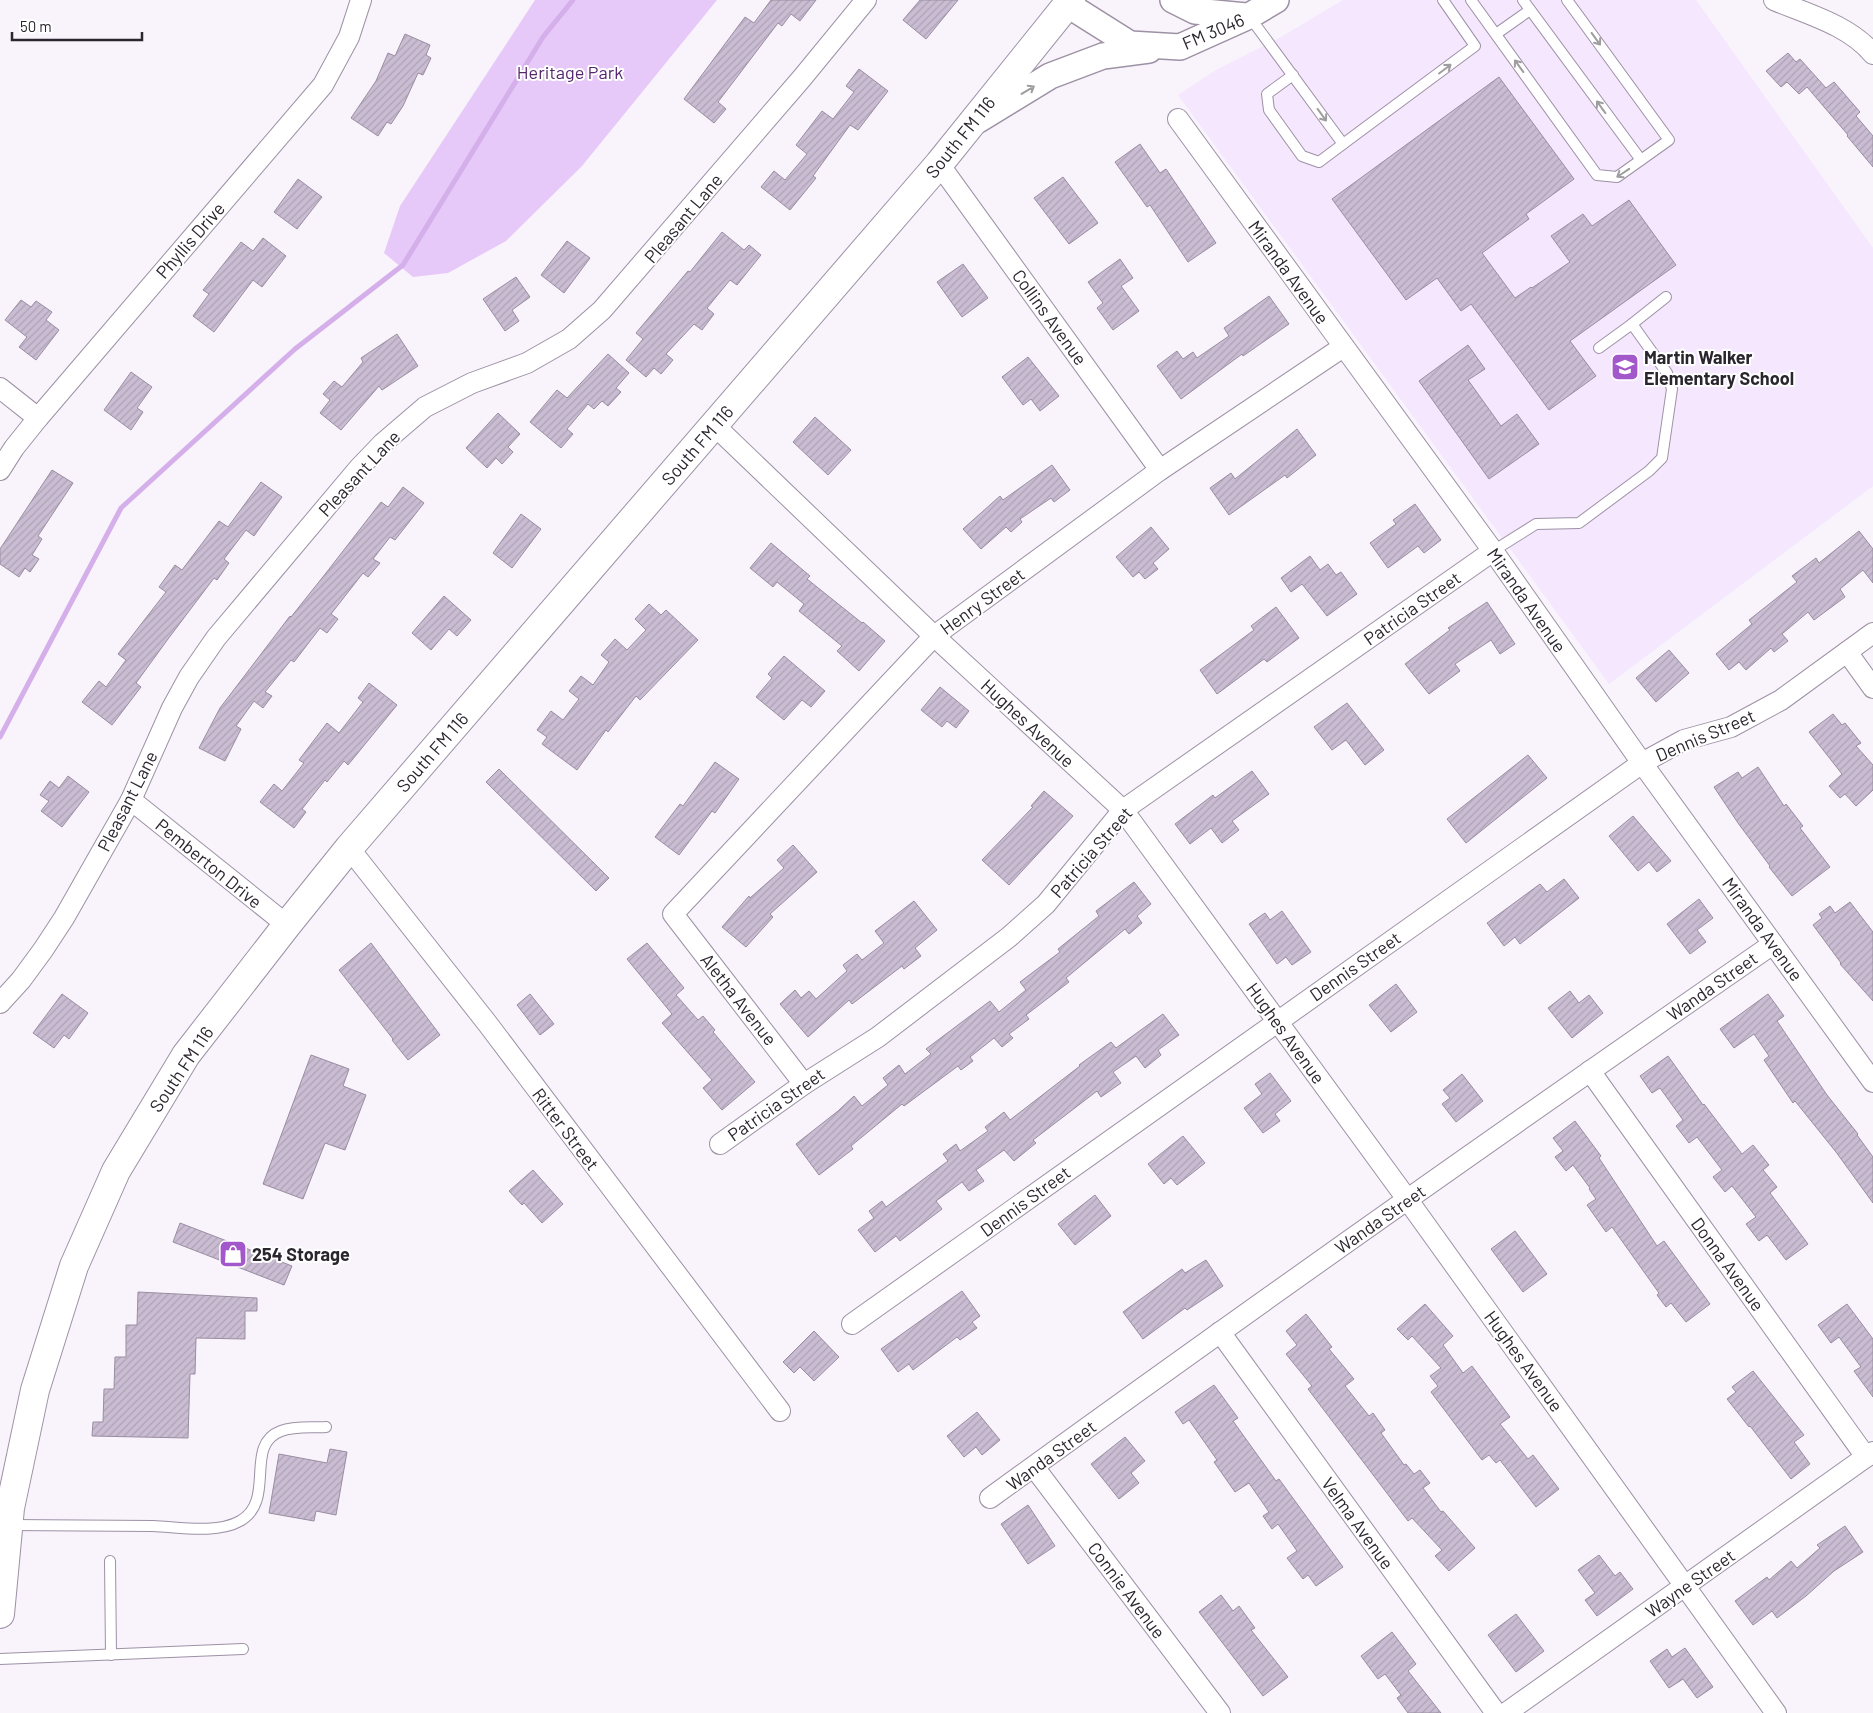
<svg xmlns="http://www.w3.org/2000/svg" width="1873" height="1713" font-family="Barlow,sans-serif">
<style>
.built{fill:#f5e7fe}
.park{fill:#e6c9f8}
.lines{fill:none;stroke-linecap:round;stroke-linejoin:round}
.stream{stroke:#d4afea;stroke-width:5}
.building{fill:url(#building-hatch);stroke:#998da1}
.service-casing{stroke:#9d91a5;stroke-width:12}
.minor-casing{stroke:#9d91a5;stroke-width:22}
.tertiary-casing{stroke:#9d91a5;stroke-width:28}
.secondary-casing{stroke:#9d91a5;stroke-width:30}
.service{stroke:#fff;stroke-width:10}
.minor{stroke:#fff;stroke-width:20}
.tertiary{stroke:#fff;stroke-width:25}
.secondary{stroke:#fff;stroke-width:28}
.oneway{stroke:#a09da1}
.labels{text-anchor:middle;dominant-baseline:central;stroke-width:4;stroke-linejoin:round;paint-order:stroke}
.street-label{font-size:18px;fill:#2b262e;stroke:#fff}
.park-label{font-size:18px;fill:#55276c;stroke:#fff}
.poi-label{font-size:18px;font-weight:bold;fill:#2b262e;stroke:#fff;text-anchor:start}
</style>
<defs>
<pattern id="building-hatch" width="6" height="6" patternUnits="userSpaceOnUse" patternTransform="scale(1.25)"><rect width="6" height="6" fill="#cabdd3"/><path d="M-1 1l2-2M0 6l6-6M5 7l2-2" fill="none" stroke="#aea2b5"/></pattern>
</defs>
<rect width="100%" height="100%" fill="#f9f3fc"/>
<!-- built -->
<polygon class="built" points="1343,0 1696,0 1873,248 1873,486 1609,684 1178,95 1216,70 1281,37"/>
<!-- park -->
<polygon class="park" points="535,0 717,0 582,166 506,241 448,273 413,277 384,253 400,206"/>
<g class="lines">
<!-- stream -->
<polyline class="stream" points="0,737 121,508 295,349 403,265 543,37 573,0"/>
</g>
<!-- building -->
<g class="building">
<polygon points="771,0 816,0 800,21 791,14 782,26 778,23 718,102 726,109 714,123 684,99 745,17 754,23"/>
<polygon points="920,0 958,0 926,39 903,20"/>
<polygon points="405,34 430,45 426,55 431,58 423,75 418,73 403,106 391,124 387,122 378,136 351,118 376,81 388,53 395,56"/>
<polygon points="1788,53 1796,62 1800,59 1826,88 1834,82 1860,112 1856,116 1873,136 1873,167 1847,136 1848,135 1807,87 1799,94 1787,82 1781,87 1766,71"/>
<polygon points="859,69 888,91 858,130 850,125 813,176 816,178 790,210 761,187 774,171 785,180 807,154 796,145 822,111 833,119 854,92 846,86"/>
<polygon points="1499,77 1574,179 1526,214 1529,219 1482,253 1515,298 1531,287 1532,288 1570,262 1551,236 1583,214 1592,226 1629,200 1676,265 1570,341 1596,376 1549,410 1471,304 1461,311 1437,278 1406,300 1332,199"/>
<polygon points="1140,144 1160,173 1166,169 1216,243 1188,262 1150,205 1147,207 1115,162"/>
<polygon points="1063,177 1098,223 1069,244 1034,198"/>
<polygon points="298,179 322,197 297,229 274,212"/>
<polygon points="722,232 744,250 749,245 761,255 737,285 730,280 707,308 714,314 702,330 694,324 666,354 673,360 661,374 654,368 646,377 626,360 643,339 636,333 688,271 690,272"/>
<polygon points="263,238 286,256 262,287 253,280 214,332 193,316 209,294 203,290 241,242 253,251"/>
<polygon points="567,241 590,258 564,293 541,275"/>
<polygon points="1120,259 1133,278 1121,286 1139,311 1113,330 1097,308 1103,303 1088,282"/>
<polygon points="963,264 988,298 962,317 937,282"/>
<polygon points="516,277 530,297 512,310 519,321 505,331 483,299"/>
<polygon points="1269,296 1289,324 1243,356 1242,354 1181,399 1157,366 1177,351 1183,359 1193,352 1197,358 1229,336 1224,328"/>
<polygon points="21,300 31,307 36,301 52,312 46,320 59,330 36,360 19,347 27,337 5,320"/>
<polygon points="397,334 418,366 382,390 379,386 341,430 320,413 330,400 323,394 334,381 342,387 363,362 361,358"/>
<polygon points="1468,345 1485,369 1468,380 1501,426 1517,414 1539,444 1489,479 1419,381"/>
<polygon points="608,354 629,373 616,388 621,392 608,406 602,401 594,409 588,404 567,429 573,434 561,448 530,422 557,390 567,398"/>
<polygon points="1028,357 1059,396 1040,411 1031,399 1023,405 1002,377"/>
<polygon points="131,372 152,387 137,408 143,412 131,430 104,410"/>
<polygon points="498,413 520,434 508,447 513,452 502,464 496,458 487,468 466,448"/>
<polygon points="815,417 851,450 828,475 793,442"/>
<polygon points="1297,429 1316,455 1287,478 1285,475 1229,515 1210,488 1231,473 1235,479"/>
<polygon points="1052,465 1070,490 1054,502 1051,498 1020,519 1022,522 1011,532 1006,527 981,549 963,529 1000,496 1003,500"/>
<polygon points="52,470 73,483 38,536 42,539 32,555 39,559 30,572 25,568 19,577 0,564 0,549"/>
<polygon points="261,482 282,497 254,536 246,530 224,559 229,563 217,580 214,578 168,639 136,683 141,687 112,725 82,702 99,681 106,687 126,660 118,654 166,592 159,587 175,565 182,570 219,521 228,527"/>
<polygon points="403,487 424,503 395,540 390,537 373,559 380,563 368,577 363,573 331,614 338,619 327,633 320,628 294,662 291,660 265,692 272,696 263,708 254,701 236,726 241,729 225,761 199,748 220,708 290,616 291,617 326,573 381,502 388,507"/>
<polygon points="1415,504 1441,540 1424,553 1418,546 1388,568 1370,543 1396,524 1393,520"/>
<polygon points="521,514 541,529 512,568 493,553"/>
<polygon points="1151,527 1169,549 1153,563 1158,569 1145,579 1139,572 1133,577 1116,557"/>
<polygon points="1859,531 1873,549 1873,583 1863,570 1840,589 1845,597 1814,620 1808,612 1782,634 1788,641 1774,652 1771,648 1746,670 1739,662 1729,670 1716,654 1752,624 1749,620 1797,582 1792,576 1816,558 1819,563"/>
<polygon points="771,543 810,576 807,579 862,623 863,622 885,641 859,671 837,651 842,646 799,611 804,604 777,582 773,587 750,568"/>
<polygon points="1310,556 1320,570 1328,564 1336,575 1341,572 1357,594 1327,616 1302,584 1291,592 1281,578"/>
<polygon points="444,596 471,620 457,636 449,629 431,650 412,633"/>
<polygon points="1487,602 1515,644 1500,654 1491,640 1455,664 1460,671 1429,694 1405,664 1450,630 1448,628"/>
<polygon points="649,604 661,615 666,610 698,640 640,700 636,696 608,732 606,730 577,770 542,744 547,737 537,730 551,711 563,720 579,699 569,691 581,676 593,685 609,662 601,655 615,639 627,650 646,630 635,619"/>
<polygon points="1276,607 1299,638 1267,662 1264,659 1217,694 1200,670 1254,630 1251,626"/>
<polygon points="1669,650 1689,673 1656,702 1636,678"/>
<polygon points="784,656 825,691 811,707 802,700 784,720 756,697 772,678 768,674"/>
<polygon points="369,683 397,705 348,765 344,761 327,782 325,780 302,809 306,812 294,828 260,802 274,784 282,791 304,763 299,760 327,723 339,733 363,702 358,698"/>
<polygon points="940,687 969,711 956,728 947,721 942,727 921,710"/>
<polygon points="1347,703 1384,750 1365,765 1346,740 1332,750 1314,727"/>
<polygon points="1833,714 1842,725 1845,723 1861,743 1856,746 1873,765 1873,790 1856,806 1845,794 1840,798 1829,786 1842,774 1809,732"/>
<polygon points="1528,755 1547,778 1466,843 1447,819"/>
<polygon points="715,762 739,779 715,813 712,811 679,855 655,837 680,804 683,806"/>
<polygon points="1758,767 1784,806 1786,804 1803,826 1800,828 1830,867 1792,896 1769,867 1770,866 1738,823 1714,787 1738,772 1742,778"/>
<polygon points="499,769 609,878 596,891 486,782"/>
<polygon points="1252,771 1269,794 1232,821 1239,830 1222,843 1211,828 1190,844 1175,824 1213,795 1215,798"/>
<polygon points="68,776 89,792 62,827 41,811 49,801 40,795 50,781 59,788"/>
<polygon points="1044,791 1073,816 1009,885 982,860 1033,807 1031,806"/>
<polygon points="1633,816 1671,861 1657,872 1649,862 1638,871 1609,836"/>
<polygon points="793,845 817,872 770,914 773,917 746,947 722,927 749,896 750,898 784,868 777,860"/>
<polygon points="1564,879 1579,898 1520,944 1515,937 1504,946 1487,923 1540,884 1547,892"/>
<polygon points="1134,882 1151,904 1137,916 1142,923 1129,934 1125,929 1066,978 1069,982 1026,1015 1029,1019 1009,1034 1013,1038 1002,1047 994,1038 970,1057 973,1061 961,1070 958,1066 904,1106 902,1104 851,1146 853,1149 819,1175 796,1144 838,1111 854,1096 862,1106 888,1085 883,1078 899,1065 905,1074 931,1054 926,1049 990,1001 999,1012 1026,990 1020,982 1060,952 1058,949 1099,916 1096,911"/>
<polygon points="1699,899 1713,918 1697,930 1706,942 1690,954 1667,924"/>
<polygon points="914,901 937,930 915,948 921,956 904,969 902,966 852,1004 849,1000 808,1037 780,1004 795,990 801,998 809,991 816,999 847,971 843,965 857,954 862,960 884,943 875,931"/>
<polygon points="1850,902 1873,932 1873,1001 1840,964 1841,963 1813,925 1822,918 1819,914 1830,906 1835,913"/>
<polygon points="1282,911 1311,952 1292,965 1286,957 1277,964 1249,924 1265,913 1270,920"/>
<polygon points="371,943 440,1035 408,1060 392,1040 393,1039 339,970"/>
<polygon points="647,943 684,988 676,995 698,1020 703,1016 715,1030 713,1032 755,1082 722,1110 703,1088 712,1080 662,1023 672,1014 627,959"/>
<polygon points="1396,984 1417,1012 1391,1032 1369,1005"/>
<polygon points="1570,991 1579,1003 1589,995 1603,1013 1572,1038 1548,1008"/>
<polygon points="62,994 88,1013 69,1039 64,1035 54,1048 33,1033"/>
<polygon points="530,994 554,1024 540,1035 517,1005"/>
<polygon points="1768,994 1784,1016 1777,1021 1827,1095 1858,1134 1857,1135 1873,1157 1873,1203 1836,1152 1795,1101 1793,1103 1764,1060 1769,1056 1754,1034 1734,1048 1720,1029"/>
<polygon points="1163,1014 1179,1035 1158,1050 1161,1055 1145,1068 1136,1056 1113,1072 1121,1083 1101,1097 1097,1091 1033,1140 1036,1143 1014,1161 1004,1150 976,1170 984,1181 969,1191 962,1182 936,1201 942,1209 900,1241 896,1236 875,1252 858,1230 874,1218 869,1211 882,1201 886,1207 948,1161 943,1154 956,1144 960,1151 988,1131 985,1127 1004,1112 1010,1120 1080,1066 1079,1065 1111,1042 1116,1048"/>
<polygon points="311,1055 349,1069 343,1086 366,1095 345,1150 325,1143 303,1199 263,1184"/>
<polygon points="1668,1056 1703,1105 1704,1104 1742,1154 1753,1145 1769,1165 1763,1170 1777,1187 1770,1193 1808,1244 1786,1260 1767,1235 1759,1241 1746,1224 1756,1217 1732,1186 1725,1192 1713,1177 1722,1170 1697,1137 1689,1143 1676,1126 1683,1120 1660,1088 1652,1093 1640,1076"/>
<polygon points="1270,1073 1291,1101 1275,1114 1280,1121 1263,1133 1244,1108 1262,1094 1255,1084"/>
<polygon points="1462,1074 1483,1101 1456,1122 1442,1104 1450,1098 1443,1090"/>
<polygon points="1575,1121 1601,1156 1599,1158 1657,1246 1664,1241 1710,1304 1686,1322 1671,1303 1666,1307 1657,1295 1659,1293 1612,1227 1606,1232 1587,1205 1596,1199 1589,1189 1590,1188 1573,1165 1566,1171 1555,1157 1563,1151 1553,1138"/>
<polygon points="1183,1136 1205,1163 1177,1185 1171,1178 1164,1184 1148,1164"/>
<polygon points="533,1170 563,1204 542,1223 524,1203 522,1205 509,1191"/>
<polygon points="1095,1195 1111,1216 1075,1245 1058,1224"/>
<polygon points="180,1223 292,1266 284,1285 173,1242"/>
<polygon points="1515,1231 1547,1274 1523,1292 1491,1249"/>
<polygon points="1206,1260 1223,1286 1187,1310 1185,1308 1143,1339 1123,1312 1182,1269 1185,1273"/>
<polygon points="962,1291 980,1316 972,1322 977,1328 960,1340 957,1337 913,1370 909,1364 898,1372 881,1349"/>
<polygon points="138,1292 257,1298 257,1311 245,1311 245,1339 196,1338 195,1374 190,1374 188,1438 92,1436 93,1422 103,1422 104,1389 114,1389 115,1357 126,1357 126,1325 137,1325"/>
<polygon points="1425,1304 1453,1336 1443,1345 1463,1373 1472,1366 1510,1417 1500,1424 1528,1459 1533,1455 1559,1489 1536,1507 1500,1460 1496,1463 1489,1455 1482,1460 1431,1392 1438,1386 1430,1376 1441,1368 1412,1336 1408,1340 1397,1329"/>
<polygon points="1847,1304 1873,1339 1873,1397 1854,1371 1861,1367 1839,1337 1831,1343 1818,1325"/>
<polygon points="1306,1314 1332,1347 1329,1349 1354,1379 1345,1386 1369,1416 1373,1413 1385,1430 1381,1433 1404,1465 1406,1464 1414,1474 1420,1470 1430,1483 1423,1488 1441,1512 1443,1511 1475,1548 1449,1571 1435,1556 1442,1550 1412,1518 1408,1521 1308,1389 1312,1386 1286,1354 1297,1345 1286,1331"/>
<polygon points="814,1331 839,1357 814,1381 800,1367 794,1373 783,1362"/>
<polygon points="1753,1371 1804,1435 1794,1442 1810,1464 1791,1479 1750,1426 1749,1427 1727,1399 1736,1392 1732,1387"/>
<polygon points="1214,1385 1238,1418 1233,1421 1276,1481 1279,1479 1343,1567 1316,1586 1308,1575 1303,1579 1287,1558 1297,1551 1278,1524 1272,1529 1263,1516 1269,1512 1249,1483 1235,1492 1214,1462 1217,1460 1189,1420 1183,1424 1175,1412"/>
<polygon points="977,1412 1000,1440 982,1455 976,1447 964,1457 947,1436"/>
<polygon points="1125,1437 1145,1461 1131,1473 1139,1483 1119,1499 1091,1464"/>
<polygon points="330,1449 347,1452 336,1515 316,1511 314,1521 269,1513 279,1454 327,1463"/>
<polygon points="1028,1505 1055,1546 1028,1564 1001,1524"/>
<polygon points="1845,1526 1863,1552 1834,1571 1806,1596 1777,1618 1772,1611 1753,1625 1735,1601 1767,1577 1769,1580 1791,1561 1797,1568 1820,1548 1817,1545"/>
<polygon points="1599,1555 1615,1576 1620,1572 1633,1589 1597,1616 1585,1600 1595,1593 1578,1570"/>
<polygon points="1221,1595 1233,1611 1239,1606 1255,1628 1251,1630 1288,1677 1263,1696 1199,1612"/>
<polygon points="1516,1614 1544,1651 1516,1672 1488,1635"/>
<polygon points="1392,1632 1416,1664 1408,1671 1441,1713 1408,1713 1397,1698 1401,1695 1385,1674 1378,1679 1361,1656"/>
<polygon points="1685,1648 1713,1687 1697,1698 1683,1679 1669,1688 1650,1661 1667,1649 1672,1657"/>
</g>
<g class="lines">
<defs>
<g id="service">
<polyline points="1471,0 1597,175 1617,177 1669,140 1567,0"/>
<polyline points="1523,0 1641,160"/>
<polyline points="1249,16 1343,144 1475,46 1443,0"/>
<polyline points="1496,34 1530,10"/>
<polyline points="1293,75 1267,94 1269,110 1302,156 1319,162 1343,144"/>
<polyline points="1632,324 1666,297"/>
<polyline points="1493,551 1536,524 1579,523 1649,471 1662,458 1672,389 1667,373 1632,324 1599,348"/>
<path d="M9,1525c48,0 96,1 144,1 26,1 64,8 87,-5 37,-21 3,-76 41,-90 13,-5 30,-3 45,-4"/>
<polyline points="110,1561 111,1655"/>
<polyline points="0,1659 243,1649"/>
</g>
<g id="minor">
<path d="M1774,0c33,14 75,25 99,54"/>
<polyline points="1178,119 1493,551 1642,763 1873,1082"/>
<polyline points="939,164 1160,470"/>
<polyline points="0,388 38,418"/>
<polyline points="714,425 934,636 1123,810 1407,1199 1776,1713"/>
<polyline points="0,470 14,448 38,418 323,85 349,37 361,0"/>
<polyline points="1847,652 1873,688"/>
<polyline points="131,800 287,925"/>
<polyline points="349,848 487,1023 780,1411"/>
<polyline points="0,1003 21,980 43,950 64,918 131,800 172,708 189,677 216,638 359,468 383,443 425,407 472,383 527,363 569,339 602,310 802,78 866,0"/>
<polyline points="1590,1071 1866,1457"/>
<polyline points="804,1084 673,914 934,636 1160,470 1343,347"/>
<polyline points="720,1144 804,1084 878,1037 1009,937 1046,904 1123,810 1493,551"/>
<polyline points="852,1324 1642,763 1684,740 1731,727 1781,700 1873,633"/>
<polyline points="1220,1332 1496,1713"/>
<polyline points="1034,1467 1220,1713"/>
<path d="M990,1498c259,-188 520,-372 783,-554"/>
<polyline points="1506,1713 1873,1452"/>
</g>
<g id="tertiary">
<polyline points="1173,0 1195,11 1246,16"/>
<polyline points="1068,5 1130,44 1180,47 1249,16 1276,0"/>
<polyline points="978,120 1050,76 1103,56 1149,50"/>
</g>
<polyline id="secondary" points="0,1614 10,1508 35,1390 74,1266 116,1171 186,1055 287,925 349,848 939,164 1071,0"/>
</defs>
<!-- service casing -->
<use href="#service" class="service-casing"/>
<!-- minor casing -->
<use href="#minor" class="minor-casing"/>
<!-- tertiary casing -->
<use href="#tertiary" class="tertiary-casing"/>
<!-- secondary casing -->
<use href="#secondary" class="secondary-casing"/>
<!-- service -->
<use href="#service" class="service"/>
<!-- minor -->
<use href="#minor" class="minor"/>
<!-- tertiary -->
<use href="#tertiary" class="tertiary"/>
<!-- secondary -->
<use href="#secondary" class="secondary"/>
</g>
<!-- one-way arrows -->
<defs><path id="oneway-shaft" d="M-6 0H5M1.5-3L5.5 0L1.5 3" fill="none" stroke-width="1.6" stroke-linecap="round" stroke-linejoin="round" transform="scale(1.25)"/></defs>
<g class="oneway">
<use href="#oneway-shaft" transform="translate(1596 39) rotate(54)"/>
<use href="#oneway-shaft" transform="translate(1519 66) rotate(-126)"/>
<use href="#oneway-shaft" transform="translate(1445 69) rotate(-37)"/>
<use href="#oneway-shaft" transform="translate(1028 90) rotate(-31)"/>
<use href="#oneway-shaft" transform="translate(1601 107) rotate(-126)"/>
<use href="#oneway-shaft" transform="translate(1322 115) rotate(54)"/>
<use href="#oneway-shaft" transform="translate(1623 173) rotate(146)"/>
</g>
<!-- icons -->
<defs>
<symbol id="school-square" viewBox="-11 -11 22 22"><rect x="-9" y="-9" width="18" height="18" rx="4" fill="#a257ca" stroke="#fff"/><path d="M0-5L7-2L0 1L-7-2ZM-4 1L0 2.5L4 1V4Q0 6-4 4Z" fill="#fff"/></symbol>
<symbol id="shop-square" viewBox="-11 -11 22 22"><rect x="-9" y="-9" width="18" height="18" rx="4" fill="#a257ca" stroke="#fff"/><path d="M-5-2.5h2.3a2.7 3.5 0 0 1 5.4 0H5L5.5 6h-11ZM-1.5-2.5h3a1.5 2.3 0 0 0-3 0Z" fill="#fff"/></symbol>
</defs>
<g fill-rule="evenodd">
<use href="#school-square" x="1609" y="351" width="32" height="32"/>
<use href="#shop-square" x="217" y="1238" width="32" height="32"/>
</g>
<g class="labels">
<!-- street labels -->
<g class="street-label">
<text transform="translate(1213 31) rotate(-23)">FM 3046</text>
<text transform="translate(960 137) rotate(-51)">South FM 116</text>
<text transform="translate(683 218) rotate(-50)">Pleasant Lane</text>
<text transform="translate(190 240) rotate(-49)">Phyllis Drive</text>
<text transform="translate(1289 272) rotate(54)">Miranda Avenue</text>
<text transform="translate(1050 317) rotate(54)">Collins Avenue</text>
<text transform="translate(697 445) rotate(-49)">South FM 116</text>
<text transform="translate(359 473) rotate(-47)">Pleasant Lane</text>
<text transform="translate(1527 600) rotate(55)">Miranda Avenue</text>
<text transform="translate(982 601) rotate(-36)">Henry Street</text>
<text transform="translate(1412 608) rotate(-35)">Patricia Street</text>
<text transform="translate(1028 723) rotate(43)">Hughes Avenue</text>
<text transform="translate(1705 735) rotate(-23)">Dennis Street</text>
<text transform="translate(432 752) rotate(-49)">South FM 116</text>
<text transform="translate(127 801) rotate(-63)">Pleasant Lane</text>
<text transform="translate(1091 852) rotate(-49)">Patricia Street</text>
<text transform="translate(209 863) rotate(39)">Pemberton Drive</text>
<text transform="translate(1763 929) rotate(54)">Miranda Avenue</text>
<text transform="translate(1355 966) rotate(-35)">Dennis Street</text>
<text transform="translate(1712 986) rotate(-35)">Wanda Street</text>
<text transform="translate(739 999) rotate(52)">Aletha Avenue</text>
<text transform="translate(1286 1033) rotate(54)">Hughes Avenue</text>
<text transform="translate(181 1069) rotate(-56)">South FM 116</text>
<text transform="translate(776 1104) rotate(-35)">Patricia Street</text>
<text transform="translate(566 1129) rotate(53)">Ritter Street</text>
<text transform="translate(1025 1201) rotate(-36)">Dennis Street</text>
<text transform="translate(1380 1219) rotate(-35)">Wanda Street</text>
<text transform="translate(1728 1264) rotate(54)">Donna Avenue</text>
<text transform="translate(1524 1361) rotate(54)">Hughes Avenue</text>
<text transform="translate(1051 1455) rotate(-36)">Wanda Street</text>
<text transform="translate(1358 1523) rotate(54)">Velma Avenue</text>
<text transform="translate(1690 1583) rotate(-35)">Wayne Street</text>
<text transform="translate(1127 1590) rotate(53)">Connie Avenue</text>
</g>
<!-- park labels -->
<g class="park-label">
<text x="570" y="72">Heritage Park</text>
</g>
<!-- poi labels -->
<g class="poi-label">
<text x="1644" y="357">Martin Walker<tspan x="1644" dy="21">Elementary School</tspan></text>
<text x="252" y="1254">254 Storage</text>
</g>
</g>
<!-- scale -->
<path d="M12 32v8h130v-8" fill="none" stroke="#2b262e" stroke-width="2.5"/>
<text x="20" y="32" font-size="15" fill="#2b262e" stroke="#ffffff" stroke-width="4" paint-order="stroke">50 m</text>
</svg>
